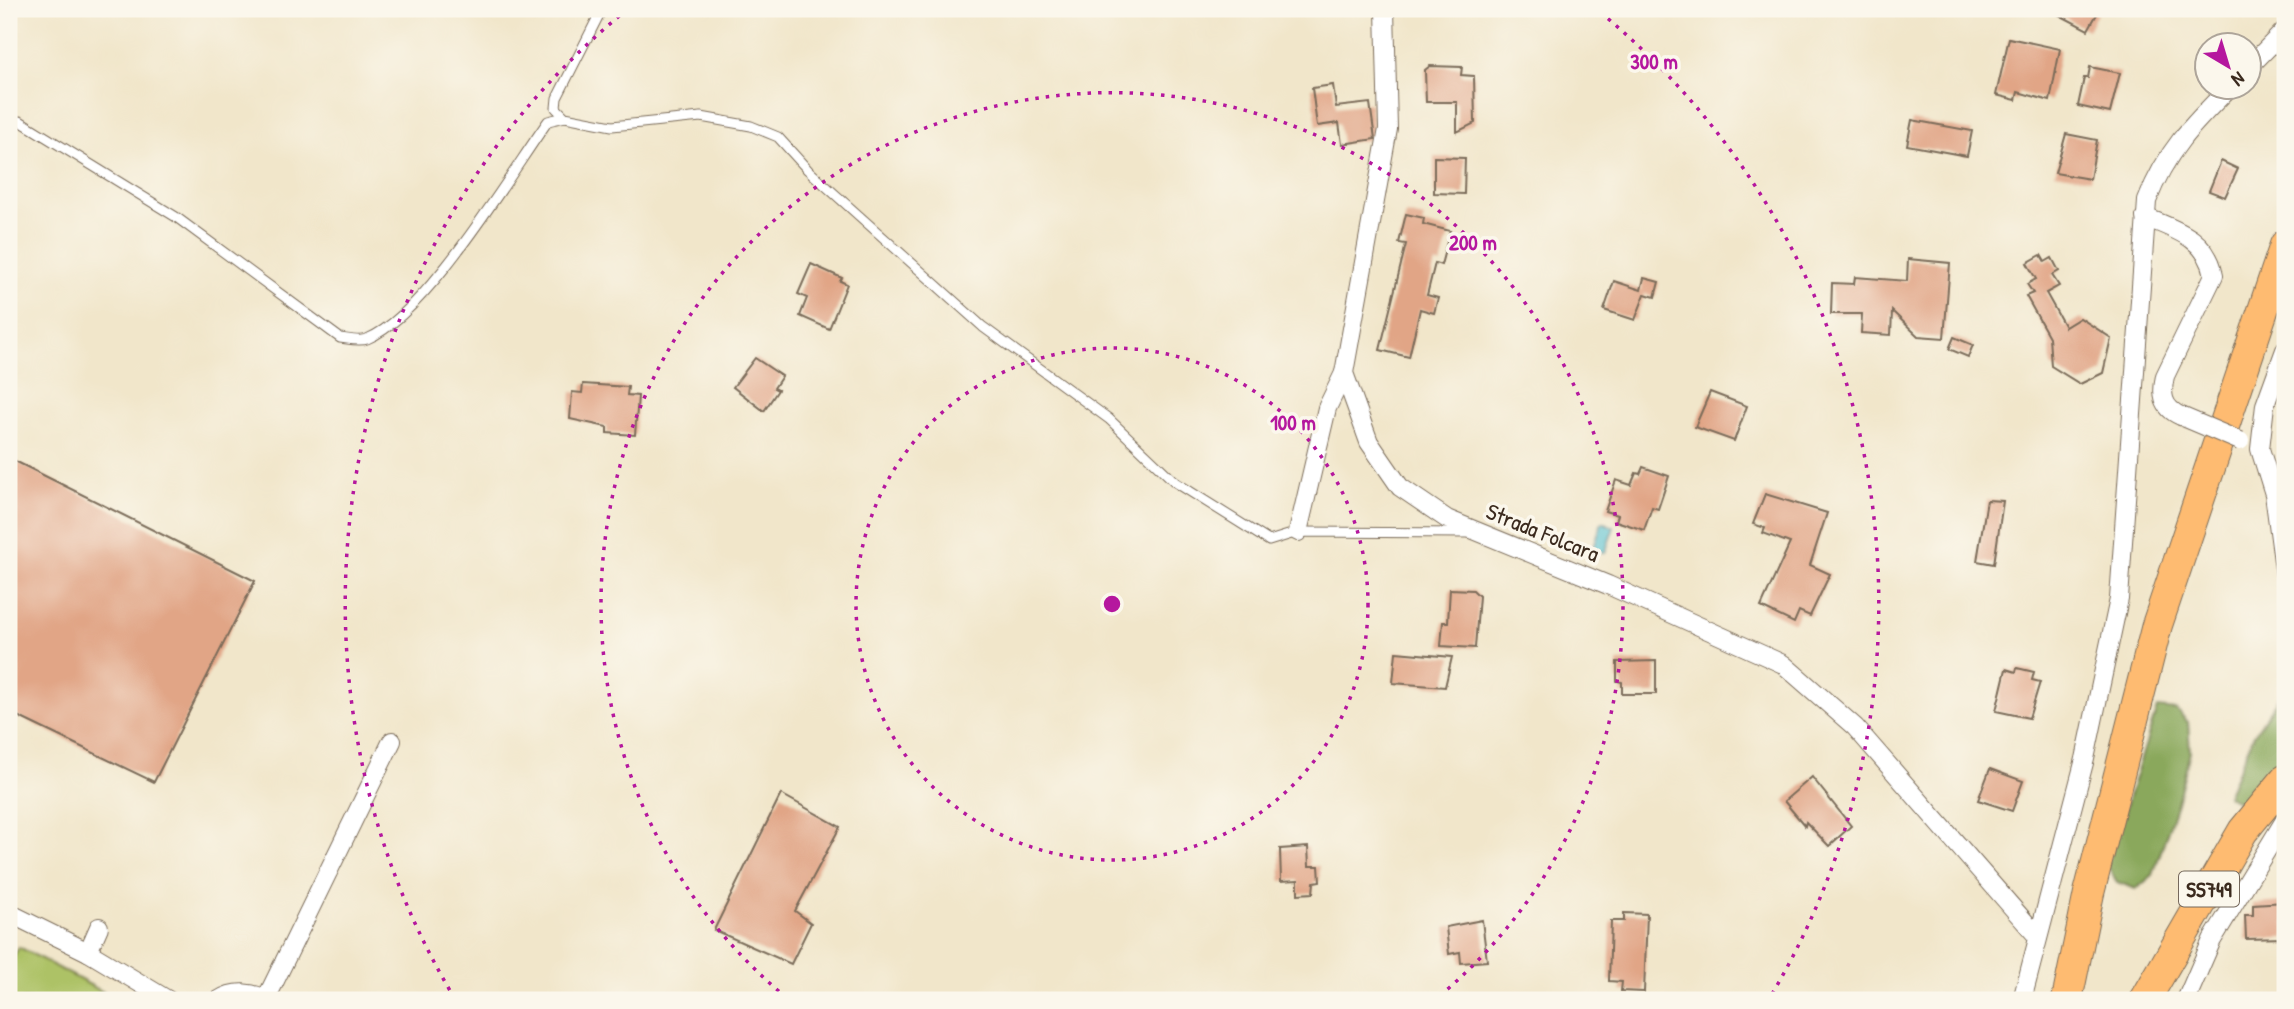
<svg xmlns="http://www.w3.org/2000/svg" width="2294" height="1009" font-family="'Patrick Hand',sans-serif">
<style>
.green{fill:#adc266;stroke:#747642;stroke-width:2}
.forest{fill:#8aa85b;stroke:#62693c;stroke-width:2}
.water{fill:#54c0cf;stroke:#487576;stroke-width:2}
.building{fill:#e1a586}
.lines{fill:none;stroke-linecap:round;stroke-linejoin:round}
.service-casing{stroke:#7b6c5a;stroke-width:11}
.minor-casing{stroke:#7b6c5a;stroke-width:20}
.trunk-casing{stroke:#7b6c5a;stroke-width:32}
.service{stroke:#fff;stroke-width:9}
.minor{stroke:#fff;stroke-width:18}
.trunk{stroke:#febb71;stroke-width:30}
.minor-bridge-casing{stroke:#7b6c5a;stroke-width:20;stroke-linecap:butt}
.minor-bridge{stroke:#fff;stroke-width:18}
.ring{fill:none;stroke:#b5179e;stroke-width:3.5;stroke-dasharray:3.5 7}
.labels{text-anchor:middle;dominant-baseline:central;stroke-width:7;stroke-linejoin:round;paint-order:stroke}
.shield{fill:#fbf7ec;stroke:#75685c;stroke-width:2}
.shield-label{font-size:21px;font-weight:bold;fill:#3b2a1e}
.street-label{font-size:23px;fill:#3b2a1e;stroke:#fbf7ec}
.centre{fill:#b5179e;stroke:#fbf7ec;stroke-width:3.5}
.ring-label{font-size:21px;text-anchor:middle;font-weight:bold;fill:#b5179e;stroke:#fbf7ec;stroke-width:7;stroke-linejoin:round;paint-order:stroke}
</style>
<rect width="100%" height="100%" fill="#fbf7ec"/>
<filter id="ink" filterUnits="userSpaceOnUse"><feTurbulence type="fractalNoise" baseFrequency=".0143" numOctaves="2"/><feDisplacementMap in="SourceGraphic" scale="14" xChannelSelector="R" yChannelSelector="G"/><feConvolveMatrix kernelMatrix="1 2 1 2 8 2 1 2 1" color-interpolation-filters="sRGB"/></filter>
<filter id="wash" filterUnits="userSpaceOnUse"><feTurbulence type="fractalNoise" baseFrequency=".00686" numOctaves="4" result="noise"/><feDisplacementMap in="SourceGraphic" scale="28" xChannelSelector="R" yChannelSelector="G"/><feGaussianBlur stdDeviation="1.57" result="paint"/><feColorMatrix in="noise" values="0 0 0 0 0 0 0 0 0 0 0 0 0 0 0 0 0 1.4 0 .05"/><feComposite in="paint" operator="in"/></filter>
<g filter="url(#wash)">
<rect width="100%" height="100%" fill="#f1e6ca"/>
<!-- green -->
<polygon class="green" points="19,947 118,1000 9,1000 9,965"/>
<!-- forest -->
<g class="forest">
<polygon points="2285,688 2285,757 2250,797 2238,801 2227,796 2254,734"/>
<polygon points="2157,708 2176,710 2188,722 2190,752 2177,803 2153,875 2136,889 2117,882 2107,866"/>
</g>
<!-- water -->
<polygon class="water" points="1602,522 1614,527 1605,553 1593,549"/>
<g id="blocks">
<!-- building -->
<g class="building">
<polygon points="2048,9 2089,9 2097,14 2088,30"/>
<polygon points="2009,38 2060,49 2050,101 2018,92 2016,100 1996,95"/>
<polygon points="1430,66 1462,67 1461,75 1474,76 1475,123 1457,132 1457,102 1426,102 1425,70"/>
<polygon points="2090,67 2120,73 2110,113 2078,106 2084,78 2088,78"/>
<polygon points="1333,85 1336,107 1370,103 1375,139 1342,144 1339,123 1317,126 1312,88"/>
<polygon points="1912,120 1972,131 1967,156 1907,145"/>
<polygon points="2066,134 2097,140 2090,179 2055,173"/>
<polygon points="1434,157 1465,158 1464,194 1434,193"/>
<polygon points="2221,161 2238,169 2225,197 2209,191"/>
<polygon points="1406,214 1424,218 1423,224 1450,231 1441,265 1435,263 1427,295 1438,298 1434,313 1420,309 1409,357 1380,350 1406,244 1399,243"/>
<polygon points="2041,255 2045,262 2052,258 2059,271 2052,275 2059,286 2046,293 2065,327 2080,318 2111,338 2103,373 2080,384 2051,366 2049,337 2026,296 2033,293 2027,284 2036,279 2027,263"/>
<polygon points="1908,259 1950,263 1944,338 1918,336 1892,311 1891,335 1861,333 1862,314 1831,314 1832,283 1854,284 1855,277 1907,281"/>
<polygon points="811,264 842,278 840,281 847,284 829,329 800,316 807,298 798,294"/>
<polygon points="1644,278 1659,282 1655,297 1645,294 1635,320 1604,310 1614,281 1641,290"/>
<polygon points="1954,337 1973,345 1968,357 1949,349"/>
<polygon points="755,358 782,376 774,388 778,390 764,411 733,387"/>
<polygon points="583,384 628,387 627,395 638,396 635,435 607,433 607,427 570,419 572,392 582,393"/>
<polygon points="1710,392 1747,406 1734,441 1695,427"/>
<polygon points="9,458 255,581 154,782 9,712"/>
<polygon points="1643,467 1669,476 1658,509 1652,507 1644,530 1616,521 1618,515 1605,511 1616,480 1631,485 1636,473 1640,474"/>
<polygon points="1765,494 1827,513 1810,565 1830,574 1810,616 1799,611 1794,623 1761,607 1790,543 1763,533 1765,528 1753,524"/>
<polygon points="1987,500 2003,501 1994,564 1977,561"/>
<polygon points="1450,589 1473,590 1479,596 1475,648 1441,646 1443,622 1448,622"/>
<polygon points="1396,652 1452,657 1445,687 1393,683"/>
<polygon points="1656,661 1656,694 1622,694 1622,682 1617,681 1617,662"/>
<polygon points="2017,668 2034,672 2032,680 2040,682 2029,718 1996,711 2006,669 2016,672"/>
<polygon points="1990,769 2023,781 2012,811 1978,800"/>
<polygon points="1812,777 1851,826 1829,846 1806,822 1805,826 1784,801"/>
<polygon points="781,794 840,827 795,911 811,923 791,964 714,930"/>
<polygon points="1308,847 1309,866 1319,866 1320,881 1314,882 1313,893 1298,894 1298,880 1281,881 1280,849"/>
<polygon points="2285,902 2285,938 2246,939 2245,915 2253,915 2253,904"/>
<polygon points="1624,913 1647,914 1644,992 1621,991 1622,982 1609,981 1611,921 1624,921"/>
<polygon points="1482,920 1487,961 1461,963 1460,952 1449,954 1446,927"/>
</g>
</g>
</g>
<g filter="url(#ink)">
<use href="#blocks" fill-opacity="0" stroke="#7b6c5a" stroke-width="2"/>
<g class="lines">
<defs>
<g id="service">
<polyline points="602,9 557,98 556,108 565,117 612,126 701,117 751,126 778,137 808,170 983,327 1109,419 1175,482 1269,541 1298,532 1469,533"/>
<path d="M20,121l156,96 164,121c8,1 20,4 27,1 59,-24 142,-163 181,-218l17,-4"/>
</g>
<g id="minor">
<polyline points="1385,9 1388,129 1344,373 1369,442 1400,487 1447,519 1608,585 1783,664 1855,727 2038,937"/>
<polyline points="2248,68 2285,30"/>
<path d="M2145,217c31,13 62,21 69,58l-49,101c-4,18 -3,32 16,40"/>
<polyline points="2285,350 2265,405 2260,449 2274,494 2285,576"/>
<polyline points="1298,532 1327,408 1344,373"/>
<polyline points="9,913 88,952 168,1000"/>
<polyline points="88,952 99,927"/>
<polyline points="266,999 392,741"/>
<path d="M219,1000c15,-10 33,-8 49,0"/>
<path d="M2022,1000l63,-241 34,-160 28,-398c19,-50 45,-76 82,-113"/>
<polyline points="2186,1000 2212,940 2285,820"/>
</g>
<g id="trunk">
<polyline points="2067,1000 2089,893 2157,625 2285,245"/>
<polyline points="2145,1000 2243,831 2285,780"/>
</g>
</defs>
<!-- service casing -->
<use href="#service" class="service-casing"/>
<!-- minor casing -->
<use href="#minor" class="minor-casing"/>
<!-- trunk casing -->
<use href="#trunk" class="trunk-casing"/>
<!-- service -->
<use href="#service" class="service"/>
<!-- minor -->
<use href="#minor" class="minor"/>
<!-- trunk -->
<use href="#trunk" class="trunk"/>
<defs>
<polyline id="minor-bridge" points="2181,416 2240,441"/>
</defs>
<!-- minor-bridge casing -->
<use href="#minor-bridge" class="minor-bridge-casing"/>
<!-- minor-bridge -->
<use href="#minor-bridge" class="minor-bridge"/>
</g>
</g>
<!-- distance rings -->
<g class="ring">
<circle cx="1112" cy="604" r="256"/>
<path d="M787 998A511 511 0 1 1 1437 998"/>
<path d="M455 999A767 767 0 0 1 624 12M1600 12A767 767 0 0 1 1769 999"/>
</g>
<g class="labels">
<!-- shield labels -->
<rect class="shield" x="2179" y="871.5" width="60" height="35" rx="5"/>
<g class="shield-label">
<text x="2209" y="889">SS749</text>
</g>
<!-- street labels -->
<g class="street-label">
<text transform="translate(1543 532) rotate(22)">Strada Folcara</text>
</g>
</g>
<circle cx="1112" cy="604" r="10" class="centre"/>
<g class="ring-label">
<text x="1654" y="69">300 m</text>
<text x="1473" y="250">200 m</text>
<text x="1293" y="430">100 m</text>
</g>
<!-- margin -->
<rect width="2294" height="1009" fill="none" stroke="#fbf7ec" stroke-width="35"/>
<!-- north arrow -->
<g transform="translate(2228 66) rotate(142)"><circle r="33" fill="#fbf7ec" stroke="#aea59a" stroke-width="2"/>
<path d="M0-5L12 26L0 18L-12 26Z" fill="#b5179e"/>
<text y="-10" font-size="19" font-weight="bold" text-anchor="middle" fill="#3b2a1e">N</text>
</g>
</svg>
